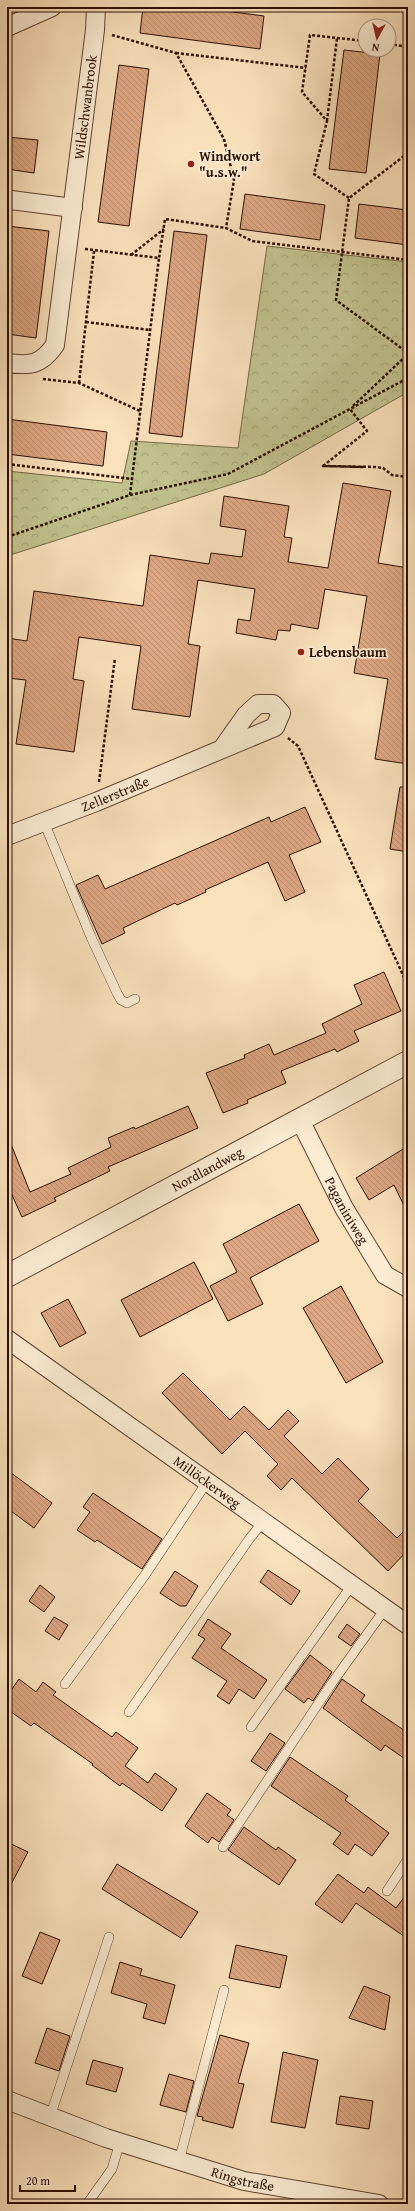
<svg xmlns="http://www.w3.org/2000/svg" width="415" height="2211" font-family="'Gentium Book Plus',serif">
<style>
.park{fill:url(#park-crowns);stroke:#766848}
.building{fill:url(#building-back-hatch);stroke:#2c0f02}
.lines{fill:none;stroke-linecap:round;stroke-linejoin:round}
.service-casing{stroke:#5f4430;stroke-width:10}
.minor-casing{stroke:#5f4430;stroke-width:20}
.tertiary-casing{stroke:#5f4430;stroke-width:24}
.path{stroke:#2c0f02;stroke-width:2.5;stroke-dasharray:3 2;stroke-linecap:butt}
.service{stroke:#fbecd3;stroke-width:9}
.minor{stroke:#fbecd3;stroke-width:18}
.tertiary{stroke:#fbecd3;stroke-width:22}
.poi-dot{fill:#8f2418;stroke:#fbecd3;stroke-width:1.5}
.labels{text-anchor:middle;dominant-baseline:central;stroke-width:3.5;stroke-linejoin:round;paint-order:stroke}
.street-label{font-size:14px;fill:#2c0f02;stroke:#fbecd3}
.poi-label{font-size:14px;font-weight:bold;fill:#2c0f02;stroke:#fbecd3;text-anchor:start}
</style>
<defs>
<pattern id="park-crowns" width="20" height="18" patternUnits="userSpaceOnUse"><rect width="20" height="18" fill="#c1c28e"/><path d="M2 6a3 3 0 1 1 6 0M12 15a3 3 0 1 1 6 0" fill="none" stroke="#a6a679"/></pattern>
<pattern id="building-back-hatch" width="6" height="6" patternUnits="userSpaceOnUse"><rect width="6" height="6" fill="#dda682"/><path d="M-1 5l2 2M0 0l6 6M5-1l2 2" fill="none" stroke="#be8e6f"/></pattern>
</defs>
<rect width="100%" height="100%" fill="#f9e1bc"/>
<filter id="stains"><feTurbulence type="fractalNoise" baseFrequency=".005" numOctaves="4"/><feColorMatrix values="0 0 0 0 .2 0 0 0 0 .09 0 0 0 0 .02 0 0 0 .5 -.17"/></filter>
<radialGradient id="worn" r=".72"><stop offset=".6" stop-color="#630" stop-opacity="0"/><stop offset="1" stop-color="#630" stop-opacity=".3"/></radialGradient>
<!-- park -->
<polygon class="park" points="267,246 408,262 408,392 264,474 7,556 7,471 122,483 131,441 238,448"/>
<!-- building -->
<g class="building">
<polygon points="143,7 194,7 264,16 260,49 140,33"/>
<polygon points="344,50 380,54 366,173 329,169"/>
<polygon points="119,65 149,69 129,226 98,222"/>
<polygon points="7,137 38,140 34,173 7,169"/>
<polygon points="245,194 325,205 320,240 240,229"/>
<polygon points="359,204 408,210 408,245 355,238"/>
<polygon points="7,226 49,231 36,338 7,334"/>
<polygon points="174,231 207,235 182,437 149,433"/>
<polygon points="7,419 107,432 103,466 7,454"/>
<polygon points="343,483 391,491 378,563 408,568 408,764 375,759 388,679 354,673 367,596 325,589 318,629 291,624 290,631 278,630 276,640 236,633 238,619 250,621 255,589 198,580 188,644 200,646 190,717 132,709 141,646 79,637 73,679 84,681 74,752 16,744 26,680 7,678 7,638 27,641 34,591 143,606 150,555 209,564 211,553 242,557 246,530 220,526 224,496 289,506 284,537 292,538 288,562 328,568"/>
<polygon points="400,787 408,787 408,852 390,849"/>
<polygon points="305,807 321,842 289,855 305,892 285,901 268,862 205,890 206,892 177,905 175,903 123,928 125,933 102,944 76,885 98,875 105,889 269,817 271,822"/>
<polygon points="384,972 401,1011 354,1031 359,1041 337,1052 335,1049 281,1071 286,1083 247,1100 248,1103 223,1113 206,1073 245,1058 244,1055 269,1044 274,1055 326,1033 322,1024 362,1004 354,985"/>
<polygon points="188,1106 198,1128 108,1167 110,1171 54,1198 56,1201 22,1217 7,1184 7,1134 30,1192 71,1174 68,1168 111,1147 108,1138 134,1127 135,1129"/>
<polygon points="408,1146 408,1214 394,1185 369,1200 356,1178"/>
<polygon points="299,1204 319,1241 250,1278 263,1304 228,1321 210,1286 237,1272 223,1244"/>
<polygon points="194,1262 213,1299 140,1337 121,1300"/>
<polygon points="341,1286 383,1362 346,1383 303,1308"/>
<polygon points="68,1299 86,1333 60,1347 41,1313"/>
<polygon points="183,1373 230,1420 244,1406 269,1430 288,1410 299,1421 284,1436 322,1474 338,1458 369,1489 358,1501 397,1538 408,1527 408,1550 388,1571 292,1478 281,1490 267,1476 278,1464 245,1431 222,1454 162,1393"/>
<polygon points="7,1470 52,1503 34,1528 7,1508"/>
<polygon points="93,1493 162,1539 142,1569 97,1540 95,1542 77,1530 90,1512 83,1507"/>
<polygon points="268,1570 300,1591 291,1605 260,1582"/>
<polygon points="175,1571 198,1586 186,1606 180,1606 160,1593"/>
<polygon points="40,1585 55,1597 44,1612 29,1601"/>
<polygon points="54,1617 68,1625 59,1640 45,1631"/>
<polygon points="208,1619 231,1634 221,1648 267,1680 254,1699 239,1689 229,1704 217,1696 227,1681 192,1658 205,1639 198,1635"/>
<polygon points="347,1624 360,1634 351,1646 338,1637"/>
<polygon points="310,1655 332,1672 313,1701 308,1698 304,1703 285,1689"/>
<polygon points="19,1679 36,1692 43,1682 56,1692 53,1695 112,1737 116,1732 138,1748 125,1766 148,1783 155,1773 177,1789 162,1811 122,1783 120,1786 92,1765 93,1764 34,1723 31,1726 7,1709 7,1696"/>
<polygon points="342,1679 365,1695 361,1701 408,1733 408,1761 385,1745 381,1751 323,1708"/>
<polygon points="270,1733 285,1743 266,1771 251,1761"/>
<polygon points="290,1757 348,1796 345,1800 389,1833 372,1856 355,1844 348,1855 333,1844 341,1833 271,1786"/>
<polygon points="207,1793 231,1810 227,1815 234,1820 219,1842 212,1837 208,1843 185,1826"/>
<polygon points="244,1827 276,1850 278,1847 296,1860 279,1885 228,1850"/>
<polygon points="7,1842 28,1852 7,1892"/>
<polygon points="117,1864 198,1912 181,1938 102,1889"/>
<polygon points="338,1874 364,1893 368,1887 396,1908 408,1892 408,1939 356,1903 342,1923 315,1904"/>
<polygon points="40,1932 60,1940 42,1984 22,1976"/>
<polygon points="236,1945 287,1956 280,1988 229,1978"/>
<polygon points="120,1962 142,1969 140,1975 175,1985 165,2024 143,2018 147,2004 111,1993"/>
<polygon points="364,1986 390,1996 385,2030 349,2018"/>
<polygon points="47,2028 70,2036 59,2071 35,2063"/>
<polygon points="220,2035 249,2043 238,2083 244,2084 233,2128 202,2120 203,2117 197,2116"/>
<polygon points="283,2052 318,2060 305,2128 271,2122"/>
<polygon points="93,2060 123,2068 116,2092 86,2084"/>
<polygon points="169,2074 194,2081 186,2112 160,2105"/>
<polygon points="340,2096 373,2101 369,2129 336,2124"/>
</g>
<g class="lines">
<defs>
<g id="service">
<polyline points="44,822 91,937 117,993 121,1000 127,1003 135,999"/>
<polyline points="65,1684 145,1575 207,1482"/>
<polyline points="129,1712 250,1538 263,1522"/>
<polyline points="251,1727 352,1585"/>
<polyline points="223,1847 332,1683 385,1609"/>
<polyline points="387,1891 408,1859"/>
<polyline points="50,2117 109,1937"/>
<polyline points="179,2161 224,1990"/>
<polyline points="87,2204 112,2169 120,2142"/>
</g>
<g id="minor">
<polyline points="7,27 52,7"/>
<polyline points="7,202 11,200 73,208"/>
<path id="s1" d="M7,363c24,3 34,2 48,-18l40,-315 1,-23"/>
<path id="s2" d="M7,836l89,-34 179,-75 6,-14 -8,-9h-15l-12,11 -24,34"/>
<path id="s3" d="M300,1120l44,88 41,67 23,13"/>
<path id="s4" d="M7,1339l401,286"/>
<path id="s5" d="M7,2100l99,38 138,43 135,23"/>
</g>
<g id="tertiary">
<path id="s6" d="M7,1276l401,-214"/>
</g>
</defs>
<!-- service casing -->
<use href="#service" class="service-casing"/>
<!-- minor casing -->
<use href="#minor" class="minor-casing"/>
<!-- tertiary casing -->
<use href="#tertiary" class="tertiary-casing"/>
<!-- path -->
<g class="path">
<polyline points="384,7 408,10"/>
<polyline points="112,35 176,53 224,139 234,180 226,228"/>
<polyline points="389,44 408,47"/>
<polyline points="176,53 306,68"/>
<polyline points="327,121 337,38"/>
<polyline points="408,122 408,135"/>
<polyline points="408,153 349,198 336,300 408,353"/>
<polyline points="349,198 314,174 327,121 302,92 310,35 365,41"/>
<polyline points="85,249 159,258 165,219 226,228 252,241 408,260"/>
<polyline points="131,255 164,229"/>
<polyline points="86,322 150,330"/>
<polyline points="43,379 79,383 140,411"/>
<polyline points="79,383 94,251"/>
<polyline points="353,406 408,354"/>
<polyline points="7,464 132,479"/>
<polyline points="323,466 367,431 350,409"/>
<polyline points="363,467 323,466 375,467 383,468 392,475 408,477"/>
<polyline points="130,495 159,258"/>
<polyline points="7,537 130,495 228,474 408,378"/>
<polyline points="288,738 298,746 408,986"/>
<polyline points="99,782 115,658"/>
</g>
<!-- service -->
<use href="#service" class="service"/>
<!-- minor -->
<use href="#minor" class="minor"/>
<!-- tertiary -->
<use href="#tertiary" class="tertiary"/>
</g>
<!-- markers -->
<g class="poi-dot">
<circle cx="191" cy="164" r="4"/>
<circle cx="301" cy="652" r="4"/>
</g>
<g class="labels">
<!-- street labels -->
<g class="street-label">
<text stroke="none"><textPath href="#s1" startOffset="295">Wildschwanbrook</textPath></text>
<text stroke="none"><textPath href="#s2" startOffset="116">Zellerstraße</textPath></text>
<text stroke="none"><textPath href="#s6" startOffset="227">Nordlandweg</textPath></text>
<text stroke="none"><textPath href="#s3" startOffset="102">Paganiniweg</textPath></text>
<text stroke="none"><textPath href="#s4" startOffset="246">Millöckerweg</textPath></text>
<text stroke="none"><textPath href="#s5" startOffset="249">Ringstraße</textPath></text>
</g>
<!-- poi labels -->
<g class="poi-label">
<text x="199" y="156">Windwort<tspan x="199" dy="16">"u.s.w."</tspan></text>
<text x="309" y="652">Lebensbaum</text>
</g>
</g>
<!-- margin -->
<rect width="415" height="2211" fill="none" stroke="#f9e1bc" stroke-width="24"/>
<rect x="8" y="8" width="399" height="2195" fill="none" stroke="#2c0f02" stroke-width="2"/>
<rect x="12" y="12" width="391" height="2187" fill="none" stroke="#2c0f02"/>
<!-- north arrow -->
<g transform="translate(377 38) rotate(188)"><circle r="19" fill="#fbecd3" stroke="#a8947f"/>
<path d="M0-3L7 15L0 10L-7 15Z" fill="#8f2418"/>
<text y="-6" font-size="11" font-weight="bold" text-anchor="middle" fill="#2c0f02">N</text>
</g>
<!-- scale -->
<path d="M20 2185v6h55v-6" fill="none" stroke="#2c0f02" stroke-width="2"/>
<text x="26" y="2185" font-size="12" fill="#2c0f02" stroke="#fbecd3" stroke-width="3" paint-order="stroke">20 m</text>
<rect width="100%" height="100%" filter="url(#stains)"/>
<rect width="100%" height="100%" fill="url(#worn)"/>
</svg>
